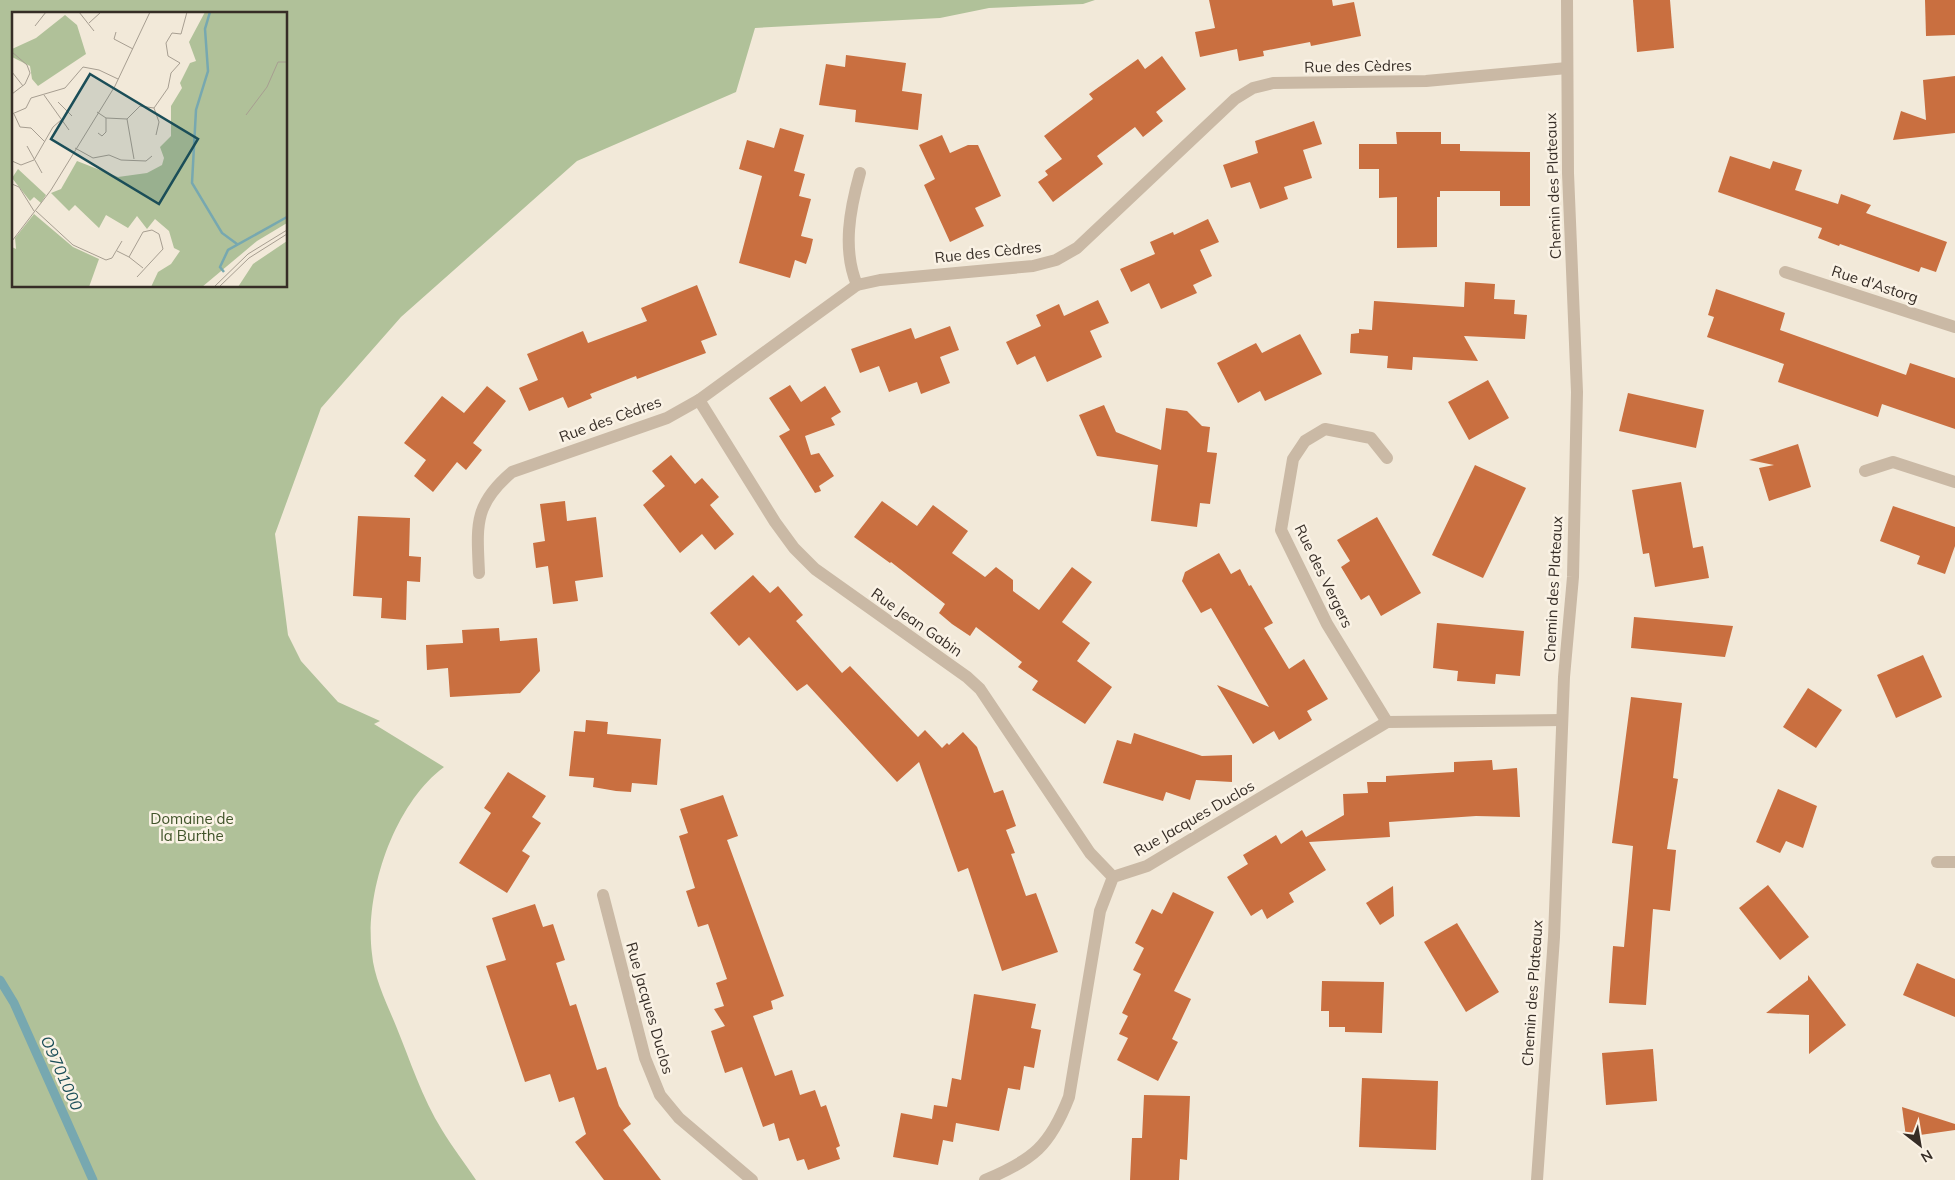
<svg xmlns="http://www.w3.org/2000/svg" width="1955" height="1180" font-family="Mulish,sans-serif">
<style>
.green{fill:#b0c199;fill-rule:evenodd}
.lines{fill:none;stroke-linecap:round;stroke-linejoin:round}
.stream{stroke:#77a8b0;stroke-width:9}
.building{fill:#c96f40}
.minor{stroke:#cab9a5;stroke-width:12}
.labels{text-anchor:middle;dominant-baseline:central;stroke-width:5;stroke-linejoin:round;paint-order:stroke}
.street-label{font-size:15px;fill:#362d26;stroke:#faf2e5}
.park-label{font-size:15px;fill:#41542a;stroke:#faf2e5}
.water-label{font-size:16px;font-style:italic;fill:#1b4e58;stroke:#faf2e5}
.inset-river{fill:none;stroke:#77a8b0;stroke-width:2.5}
.inset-road{fill:none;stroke:#a79e91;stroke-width:1}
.view{fill:#1b4e58;fill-opacity:0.15;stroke:#1b4e58;stroke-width:2.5}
.inset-edge{fill:none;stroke:#362d26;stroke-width:2.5}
</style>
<rect width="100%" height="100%" fill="#f2e9d9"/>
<!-- green -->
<path class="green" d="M0,0h1095l-12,4 -94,4 -49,10 -185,10 -19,64 -159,69 -176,156 -80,91 -46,126 13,101 13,26 37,41 42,19 -6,3 70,43c-50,37 -80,126 -72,187 2,24 15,50 24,72 14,34 26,72 46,104 10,17 23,33 34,50h-476zM14,14h272v272h-272z"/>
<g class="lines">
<!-- stream -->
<polyline class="stream" points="0,980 14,1003 93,1180"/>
</g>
<!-- building -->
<g class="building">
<polygon points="1209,0 1332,0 1333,6 1354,2 1361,36 1311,46 1310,42 1263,51 1264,56 1239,61 1237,49 1200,57 1195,32 1215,28"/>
<polygon points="1633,0 1670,0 1674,48 1637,52"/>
<polygon points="1925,0 1955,0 1955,35 1926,36"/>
<polygon points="846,55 906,63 902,91 922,94 918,130 855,122 856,110 819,105 826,64 845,67"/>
<polygon points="1162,56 1186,89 1156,112 1163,121 1143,137 1135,127 1097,156 1103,164 1053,202 1038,182 1048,175 1045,171 1062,159 1044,136 1093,99 1089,94 1138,59 1145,69"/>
<polygon points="1955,76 1955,133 1893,140 1901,111 1926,120 1923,80"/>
<polygon points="1314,121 1322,144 1303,150 1312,178 1284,187 1288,199 1260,209 1250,182 1231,188 1223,165 1258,153 1255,141"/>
<polygon points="780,128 804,135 794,171 805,174 799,196 811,199 801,236 813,239 810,252 806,264 795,260 790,278 739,263 762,176 739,169 747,140 774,148"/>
<polygon points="1396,132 1441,132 1441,144 1460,144 1460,151 1530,152 1530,206 1500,206 1500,191 1440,191 1440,197 1437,197 1437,247 1397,248 1397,197 1379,198 1379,169 1359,169 1359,144 1397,144"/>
<polygon points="942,135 950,153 968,145 978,145 1001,196 975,208 984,226 950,242 924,185 935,179 919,145"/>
<polygon points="1730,156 1770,169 1773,161 1802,170 1795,190 1838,204 1841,194 1871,205 1866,213 1947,242 1936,272 1921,267 1919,272 1840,244 1839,246 1818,238 1822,228 1718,192"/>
<polygon points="1208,219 1219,242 1200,250 1212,276 1193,285 1197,293 1161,309 1149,283 1131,292 1120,269 1155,254 1150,242 1173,232 1174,235"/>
<polygon points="1465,282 1495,284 1494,299 1515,300 1514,314 1527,315 1525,339 1464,336 1478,361 1413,357 1412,370 1387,368 1388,356 1350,353 1351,334 1359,333 1359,329 1372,330 1374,301 1464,307"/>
<polygon points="697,285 717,335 701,341 706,353 637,379 636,376 590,394 592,398 568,408 563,397 529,411 519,388 538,380 527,354 583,331 588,343 647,321 641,308"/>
<polygon points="1716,289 1785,313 1780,330 1906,375 1910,363 1955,378 1955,429 1882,404 1878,417 1778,382 1784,364 1707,337 1714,317 1708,315"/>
<polygon points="1098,300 1109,323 1090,331 1102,357 1047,382 1035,356 1017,365 1006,342 1041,326 1036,315 1059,304 1064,316"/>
<polygon points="950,326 959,350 940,357 950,383 921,394 917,382 889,392 879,366 860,373 851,349 911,328 915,339"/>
<polygon points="1300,334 1322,374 1265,401 1260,391 1238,403 1217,363 1256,343 1262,353"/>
<polygon points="1488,380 1509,418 1469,440 1448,402"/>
<polygon points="790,385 801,402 825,386 841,412 831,418 835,425 805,436 811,455 819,453 834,476 819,486 821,491 815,493 779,436 790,430 769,398"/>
<polygon points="487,386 506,401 473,443 482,450 466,470 457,462 433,492 414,476 426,460 404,443 442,396 464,413"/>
<polygon points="1628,393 1704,410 1696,448 1619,431"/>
<polygon points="1104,405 1116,432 1161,450 1166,408 1187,411 1202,426 1210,427 1207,452 1217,453 1210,504 1200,503 1197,527 1151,521 1158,465 1097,456 1079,415"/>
<polygon points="1798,444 1811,487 1769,501 1759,468 1774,465 1749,460"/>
<polygon points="671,455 695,484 702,478 719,497 710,505 734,534 715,550 702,534 680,553 643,505 665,486 652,471"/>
<polygon points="1475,465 1526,488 1483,578 1432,555"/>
<polygon points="1681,482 1693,548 1703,546 1709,578 1655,587 1649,553 1643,554 1632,490"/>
<polygon points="565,501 567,521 596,517 603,577 575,581 578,601 553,604 548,566 536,568 533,543 545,541 540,504"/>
<polygon points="882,501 917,526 933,505 968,531 952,553 985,577 996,567 1013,580 1013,591 1039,610 1072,567 1092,582 1062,622 1090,643 1077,661 1112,687 1085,724 1032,690 1038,681 1018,667 1022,662 976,627 970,636 952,624 939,613 945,604 891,562 890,563 854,537"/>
<polygon points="1893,506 1955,527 1955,546 1945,574 1917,564 1920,556 1880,541"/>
<polygon points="358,516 410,518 409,556 421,557 420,582 407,581 406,620 381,618 382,598 353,596"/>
<polygon points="1377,517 1421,593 1381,616 1369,595 1361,600 1341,567 1350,561 1337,540"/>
<polygon points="1219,553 1231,574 1240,569 1249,586 1251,585 1273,623 1264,628 1289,669 1304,659 1328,699 1307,711 1312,720 1279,740 1274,731 1253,744 1217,685 1269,707 1211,608 1201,613 1182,581 1185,572"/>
<polygon points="753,575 770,593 778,586 803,615 796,621 826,655 842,673 850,666 918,737 925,730 942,748 947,743 949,745 963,732 977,747 994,793 1003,790 1016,826 1006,830 1015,853 1011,854 1026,896 1036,893 1058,952 1002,971 968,868 958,872 919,762 897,782 807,684 797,691 749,637 739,646 710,613"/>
<polygon points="1634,617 1733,626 1725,657 1631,648"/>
<polygon points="1437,623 1524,631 1520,676 1496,674 1495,684 1457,681 1458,671 1433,668"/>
<polygon points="499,628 500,641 537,638 540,671 520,693 450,697 448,668 427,670 426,645 463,643 462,630"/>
<polygon points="1923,655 1942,697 1896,718 1877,675"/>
<polygon points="1808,688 1842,710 1816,748 1783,727"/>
<polygon points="1631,697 1682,703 1673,778 1678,779 1667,849 1676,850 1670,911 1653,909 1646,1005 1609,1003 1613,946 1624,947 1633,846 1612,843"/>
<polygon points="586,720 608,722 607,734 661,739 657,785 632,783 631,792 616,791 593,787 594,778 569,776 574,731 585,732"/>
<polygon points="1134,733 1202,756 1232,755 1232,782 1196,780 1190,800 1166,792 1163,801 1103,783 1117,740 1131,744"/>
<polygon points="1492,760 1493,770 1517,768 1520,817 1476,816 1389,822 1390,837 1309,842 1326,870 1289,893 1294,902 1267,919 1262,909 1251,916 1227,877 1248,864 1243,855 1276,835 1281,844 1302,830 1306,837 1344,815 1343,794 1368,793 1367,782 1386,782 1386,776 1454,772 1454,762"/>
<polygon points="508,772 546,796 532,817 541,823 522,851 530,856 507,893 459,863 491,813 484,808"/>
<polygon points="1778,789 1817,806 1803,848 1786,841 1780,853 1756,842"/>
<polygon points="723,795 738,836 727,840 784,996 771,1001 773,1009 753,1016 775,1076 792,1070 800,1095 815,1090 821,1107 826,1105 840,1146 836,1148 840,1159 808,1170 804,1159 797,1161 789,1138 779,1141 774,1123 763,1127 742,1067 725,1073 711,1031 725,1026 714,1009 724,1006 716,983 727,979 708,924 698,927 686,891 695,888 679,836 688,833 680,809"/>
<polygon points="1768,885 1809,937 1780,960 1739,908"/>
<polygon points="1393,886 1394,916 1380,925 1366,903"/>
<polygon points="1173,892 1214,912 1174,991 1191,999 1172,1039 1178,1042 1158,1081 1117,1060 1128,1038 1119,1034 1128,1016 1122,1013 1141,974 1133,970 1144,948 1135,943 1152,909 1162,914"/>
<polygon points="535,904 543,927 553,924 565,960 556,963 570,1006 576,1004 597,1070 606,1067 619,1106 631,1124 623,1130 661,1180 604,1180 575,1142 586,1134 574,1097 559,1102 550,1074 525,1082 486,966 506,960 492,918"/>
<polygon points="1457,923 1499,992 1466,1012 1424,942"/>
<polygon points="1917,963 1955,979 1955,1017 1903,995"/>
<polygon points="1808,975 1846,1025 1809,1054 1809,1015 1766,1013 1808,980"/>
<polygon points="1322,981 1384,982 1382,1033 1345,1032 1345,1027 1329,1027 1329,1011 1321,1011"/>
<polygon points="974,994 1036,1004 1031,1028 1041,1030 1034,1068 1024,1066 1020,1090 1008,1088 999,1131 956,1123 953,1142 943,1140 938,1165 893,1157 901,1113 932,1119 934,1105 947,1107 952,1078 961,1080"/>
<polygon points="1653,1049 1657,1101 1606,1105 1602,1053"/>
<polygon points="1362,1078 1438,1081 1436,1150 1359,1147"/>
<polygon points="1144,1095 1190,1096 1187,1160 1180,1159 1179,1180 1130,1180 1132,1138 1142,1138"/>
<polygon points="1902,1107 1955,1124 1955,1130 1906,1137"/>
</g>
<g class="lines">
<!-- minor -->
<g class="minor">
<polyline points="1785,272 1955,327"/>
<path d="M857,285c-15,-36 -7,-76 3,-112"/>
<polyline points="699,400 775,522 794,548 815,569 967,677 980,689 1090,853 1113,877"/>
<polyline points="1865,471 1893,462 1955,482"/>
<path d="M479,573c-2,-47 -6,-68 33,-101l155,-54 32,-18 158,-115 23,-5 153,-14 23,-6 21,-12 158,-149 18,-11 20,-5 153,-2 141,-13"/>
<polyline points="1387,722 1327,624 1281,530 1293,459 1305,441 1325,429 1371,438 1387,458"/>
<polyline points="1937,862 1955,862"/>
<polyline points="603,895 645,1058 660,1095 679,1118 752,1180"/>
<path d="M985,1180c48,-20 65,-34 84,-83l31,-186 13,-34 34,-11 240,-144 175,-2"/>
<polyline points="1537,1180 1554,937 1564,677 1573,577 1577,392 1568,173 1567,0"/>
</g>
</g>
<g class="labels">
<!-- street labels -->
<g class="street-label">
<text transform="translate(1358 66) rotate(-1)">Rue des Cèdres</text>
<text transform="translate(1553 186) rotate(-92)">Chemin des Plateaux</text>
<text transform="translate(988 252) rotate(-6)">Rue des Cèdres</text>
<text transform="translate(1875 284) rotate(18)">Rue d'Astorg</text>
<text transform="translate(610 419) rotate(-20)">Rue des Cèdres</text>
<text transform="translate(1324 576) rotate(64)">Rue des Vergers</text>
<text transform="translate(1553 589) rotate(-87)">Chemin des Plateaux</text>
<text transform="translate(917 622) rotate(35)">Rue Jean Gabin</text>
<text transform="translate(1194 818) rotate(-30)">Rue Jacques Duclos</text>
<text transform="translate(1532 993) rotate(-86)">Chemin des Plateaux</text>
<text transform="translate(650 1008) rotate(74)">Rue Jacques Duclos</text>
</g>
<!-- park labels -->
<g class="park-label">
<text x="192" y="818">Domaine de<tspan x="192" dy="17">la Burthe</tspan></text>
</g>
<!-- water labels -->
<g class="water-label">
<text transform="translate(62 1073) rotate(66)">O9701000</text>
</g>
</g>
<!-- overview -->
<g transform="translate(12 12)">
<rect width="275" height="275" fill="#f2e9d9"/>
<path d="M193,0h82v211l-30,18 -55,46h-51l7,-15 13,-8 9,-13 -6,-3 -5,-17 -14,-12 -8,10 -10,-13 -9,12 -22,-13 -7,13 -24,-23 -6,6 -18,-18 10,-4 16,-28 41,16 29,-4 15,-8 2,-7 -4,-11 11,-11v-30l11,-18 -2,-5 10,-20 6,-2 -7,-19zM53,3l12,10 9,29 -48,32 -6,-7 -2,-13 -18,-9v-8l24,-11zM6,157l28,26 -5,8 -7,-6 -4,4 -18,-23zM22,202l39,33 26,12 -10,28h-77v-40l4,2 -1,-11zM275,229v46h-49l15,-23z" fill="#b0c199"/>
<path class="inset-river" d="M198,0l-5,17 3,42 -12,39 -4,73 30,50 15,11M212,260l-4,-5 8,-17 59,-33"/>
<path class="inset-road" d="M67,0l15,19M77,11l12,-11M23,14l11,-14M104,20l-2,7 19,10M0,40l15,13 3,8 -5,11 -13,10M0,60l11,14M32,83l25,35M46,90l14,14M142,96l14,-20 3,-15 9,-10 -12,-7 -2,-13 6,-10 9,1 6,-22M85,100l9,6 21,1 13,-13 14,2 5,14 -3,13M0,102l14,-6 5,-10 34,-10 18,-21 16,3 19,9M2,102l6,13 11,1 14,14M234,103l21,-28 11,-25h9M115,107l7,40M86,121l4,3 4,-4v-14M15,134l15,27M63,136l18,10 16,-3 12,5 25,1 6,-5M0,149l9,4 13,-5 19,-33 8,-7M0,172l7,3 15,24M24,199l37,34 33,15 6,-2 10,-17M0,229l39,-51 64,-104 35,-74M105,239l12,6 14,-25 9,-2 7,4 4,15 -26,28M117,245l14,11M202,275l34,-33 39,-24M207,275l30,-29 38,-24"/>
<path class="view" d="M78,62l108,65 -39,65 -108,-65z"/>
<rect width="275" height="275" class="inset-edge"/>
</g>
<!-- north arrow -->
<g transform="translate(1920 1145) rotate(149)" stroke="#faf2e5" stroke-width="4" paint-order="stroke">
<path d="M0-4L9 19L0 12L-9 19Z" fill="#362d26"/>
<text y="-8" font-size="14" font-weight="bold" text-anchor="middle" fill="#362d26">N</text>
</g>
</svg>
